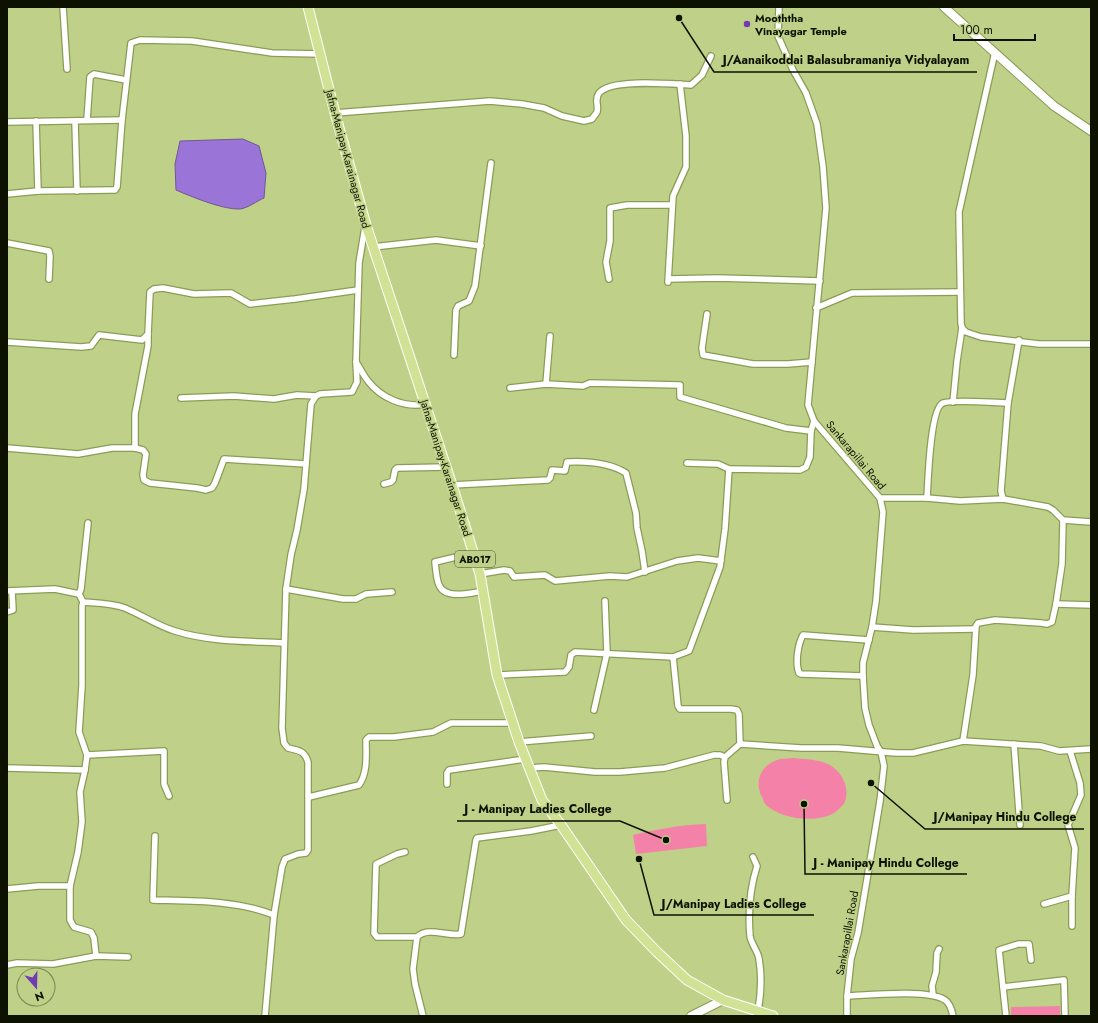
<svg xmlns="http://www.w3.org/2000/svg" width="1098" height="1023" font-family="Jost,sans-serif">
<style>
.green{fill:#f482a8}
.water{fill:#9a74d7;stroke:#705796}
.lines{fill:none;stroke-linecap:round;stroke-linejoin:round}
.street-casing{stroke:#8b9c55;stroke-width:8}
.secondary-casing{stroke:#8b9c55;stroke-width:10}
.primary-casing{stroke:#fff;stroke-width:11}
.street{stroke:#fff;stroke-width:5.5}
.secondary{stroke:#fff;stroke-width:8}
.primary{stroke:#d1e294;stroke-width:9}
.poi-dot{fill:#713cb3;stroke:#bfd188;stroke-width:1.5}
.labels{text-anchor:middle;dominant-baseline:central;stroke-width:3;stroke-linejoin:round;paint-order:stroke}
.shield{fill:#bfd188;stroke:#424b29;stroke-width:1}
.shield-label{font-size:10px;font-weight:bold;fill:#0d1200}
.poi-label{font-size:11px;font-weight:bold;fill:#0d1200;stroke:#bfd188;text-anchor:start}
.street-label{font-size:11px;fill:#0d1200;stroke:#bfd188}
.leader{fill:none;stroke:#0d1200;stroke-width:1.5}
.callout-dot{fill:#0d1200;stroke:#bfd188;stroke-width:1.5}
.callout-label{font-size:12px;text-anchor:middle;font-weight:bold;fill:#0d1200;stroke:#bfd188;stroke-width:3;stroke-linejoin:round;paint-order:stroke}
</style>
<rect width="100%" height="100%" fill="#bfd188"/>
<!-- green -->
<g class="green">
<path d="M792,758c11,1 25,1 36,6 14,7 22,23 17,38 -1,2 -4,5 -6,7 -16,16 -57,11 -73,-4 -2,-2 -3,-6 -4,-8 -8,-15 -2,-31 15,-37 4,-2 10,-1 15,-2z"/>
<path d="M706,824l1,22 -71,8 -3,-19c24,-6 48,-10 73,-11z"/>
<polygon points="1060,1006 1060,1016 1011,1016 1011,1007"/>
</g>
<!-- water -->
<path class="water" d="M243,139l16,7 7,27 -2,25c-7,3 -16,10 -24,11 -16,1 -48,-12 -64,-19l-1,-26 5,-23z"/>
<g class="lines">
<defs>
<g id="street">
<polyline points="63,7 67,69"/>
<polyline points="779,7 778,36 793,70 806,93 817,124 823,167 826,208 808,405 814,421 880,498 883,512 876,601 872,627 863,663 863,676 865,708 869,725 877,746 881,752 884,766 880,801 858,933 851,959 847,996 847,1016"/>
<polyline points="995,52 959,212 961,323 962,328 966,332 981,337 1039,344 1091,344"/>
<path d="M335,113l155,-12 32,3 22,4 18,8 22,5 8,-2c1,-2 4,-5 5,-7 2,-7 -3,-12 2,-19 12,-15 73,-9 92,-8l11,-10 9,-19"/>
<polyline points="87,120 90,77 94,74 126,80"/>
<polyline points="36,121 38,191"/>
<polyline points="75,121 77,191"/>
<polyline points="7,122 122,120"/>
<polyline points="7,194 38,191 111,190 115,190 117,187 122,120 131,43 140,40 192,41 272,53 320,54"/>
<polyline points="7,243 49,251 50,256 49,279"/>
<polyline points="373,247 436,240 481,246"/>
<polyline points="609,279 606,262 610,241 610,208 627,205 672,205"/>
<polyline points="669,279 717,278 820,281"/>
<polyline points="668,282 673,196 686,167 686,136 680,84"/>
<polyline points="816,308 852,293 960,292"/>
<polyline points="707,314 702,348 703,355 753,364 788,364 812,362"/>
<polyline points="7,342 81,347 91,346 99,335 142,340 148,334 150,292 154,289 163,288 194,294 231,293 250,304 295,299 358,290"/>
<polyline points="454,355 456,310 458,306 469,301 475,286 491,163"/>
<path d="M356,362c4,6 7,13 12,19 13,17 36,27 57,23"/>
<polyline points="546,384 550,336"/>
<polyline points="510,388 546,384 583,386 590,383 680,385 680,397 786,428 811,431"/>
<polyline points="181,398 234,396 274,399 297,395 316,396"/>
<polyline points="953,402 957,361 962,328"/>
<polyline points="7,448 78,454 112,448 135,448 143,450 146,454 143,475 144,480 150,483 197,488 206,490 212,488 215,483 224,459 306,464"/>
<polyline points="135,448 135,414 148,346 148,334"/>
<polyline points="687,463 718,464 729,469"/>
<polyline points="384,484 391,482 393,480 395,470 397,468 446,467"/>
<path d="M452,485l96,-5 2,-2 2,-8 13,1 2,-9c19,-1 43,1 59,11l10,40 1,15 5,23 3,21"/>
<polyline points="880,498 927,498 960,501 1003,499 1048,507 1053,510 1063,520 1091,522"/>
<path d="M927,498c1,-15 3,-90 16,-95 11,-4 52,0 65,0"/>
<polyline points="1003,499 1001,491 1008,403 1019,340"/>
<polyline points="88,523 81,589 79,594 83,602 82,606 82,686 79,732 87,755 85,770 80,792 82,822 78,852 70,886 70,920 74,927 91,932 94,938 96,956"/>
<path d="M473,553l-38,9c1,7 1,16 4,23 6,15 32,8 44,6"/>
<polyline points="480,574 504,570 510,571 514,577 545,575 555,581 610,576 627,577 677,561 698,558 721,561"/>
<polyline points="286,589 343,599 356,599 366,594 392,592"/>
<polyline points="7,591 55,589 79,594"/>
<path d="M83,602c14,1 29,1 42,6 17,7 33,18 50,23 35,11 72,10 109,12"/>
<polyline points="1056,604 1091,605"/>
<polyline points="7,612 13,610 12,592"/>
<polyline points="872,627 913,630 975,629"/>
<polyline points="673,657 678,706 680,709 731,709 737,710 739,714 740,744 725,757 724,762 727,800"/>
<polyline points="497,675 565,672 569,667 571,655 575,652 673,657 689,651 720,567 725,529 729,469 800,470 806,467 810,457 811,431 814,421"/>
<path d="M863,676l-62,-2 -2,-1c-4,-11 -1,-29 4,-38l66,5"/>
<polyline points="594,710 607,653 605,601"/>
<polyline points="963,741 973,675 976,626 978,623 995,620 1041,623 1047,624 1052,622 1056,604 1062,564 1063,520"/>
<polyline points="519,742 591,736"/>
<polyline points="740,744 801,748 838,748 896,753 913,753 963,741 1041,746 1059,751 1091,749"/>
<polyline points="1014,744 1020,825"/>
<polyline points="1070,751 1080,783 1081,795 1068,825 1075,848 1072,896 1072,926"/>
<polyline points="87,755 164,751 164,784 169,796"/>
<polyline points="7,768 85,770"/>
<polyline points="529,768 544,767 595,772 620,772 665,768 714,755 720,755 725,757"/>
<polyline points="447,784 447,773 449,770 525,759"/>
<path d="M309,797l50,-12c9,-13 7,-30 7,-45l3,-3h25l39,-5 18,-9h62"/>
<path d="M155,836l-2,64c41,1 83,0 121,15"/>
<polyline points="405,852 397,854 376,864 374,933 377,937 417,937"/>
<path d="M753,857l4,9c-7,22 -9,46 -7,70 1,8 8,15 9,23 3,17 2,35 -1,52"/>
<polyline points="7,889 38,886 70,886"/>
<polyline points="1044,904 1072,896"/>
<polyline points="7,965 17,963 53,964 96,956 128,957"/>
<polyline points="1003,987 1064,980 1065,1016"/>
<polyline points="933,995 932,986 936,972 937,953 939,949"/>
<path d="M847,996c22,-1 82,-7 98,4 5,3 7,11 8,16"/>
<path d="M265,1016l9,-101 8,-48 3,-8 13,-5 8,-1 2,-3v-88c-4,-12 -9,-11 -20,-14l-4,-5 -2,-15 4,-139 5,-34 6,-25 7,-41 7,-85 5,-8 4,-2 32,-2 5,-10 -1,-20 3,-99 6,-36"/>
<path d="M423,1016l-8,-32 -2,-15 4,-32c11,-11 31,0 44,-3l15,-94 1,-2 54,-7 30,-6"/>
<polyline points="1006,1016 999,950 1018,944 1029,944 1031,960"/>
</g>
<g id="secondary">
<polyline points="944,7 1054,106 1091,131"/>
<polyline points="691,1016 723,1000"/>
</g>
<polyline id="primary" points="308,7 335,113 366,225 452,485 480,574 497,675 519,742 542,800 561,825 626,920 657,952 687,980 723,1000 773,1016"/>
</defs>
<!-- street casing -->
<use href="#street" class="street-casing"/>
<!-- secondary casing -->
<use href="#secondary" class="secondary-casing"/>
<!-- primary casing -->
<use href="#primary" class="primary-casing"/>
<!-- street -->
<use href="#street" class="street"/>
<!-- secondary -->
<use href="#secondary" class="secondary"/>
<!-- primary -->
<use href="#primary" class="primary"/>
</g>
<!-- markers -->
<circle class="poi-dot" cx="747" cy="24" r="4"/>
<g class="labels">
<!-- shield labels -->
<rect class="shield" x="455" y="551" width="40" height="16" rx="3"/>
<g class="shield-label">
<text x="475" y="559">AB017</text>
</g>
<!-- poi labels -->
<g class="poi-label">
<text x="755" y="18">Mooththa<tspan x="755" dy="13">Vinayagar Temple</tspan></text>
</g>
<!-- street labels -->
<g class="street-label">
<text transform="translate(348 159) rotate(75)">Jafna-Manipay-Karainagar Road</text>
<text transform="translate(856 455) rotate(50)">Sankarapillai Road</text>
<text transform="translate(446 468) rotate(72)">Jafna-Manipay-Karainagar Road</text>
<text transform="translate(847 933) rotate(-80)">Sankarapillai Road</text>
</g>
</g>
<!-- callouts -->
<path class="leader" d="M679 18L714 72H977M666 840L620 821H457M871 783L925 829H1084M804 804L805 874H967M639 859L654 915H814"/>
<g class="callout-dot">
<circle cx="679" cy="18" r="4"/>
<circle cx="666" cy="840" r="4"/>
<circle cx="871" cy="783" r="4"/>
<circle cx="804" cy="804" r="4"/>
<circle cx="639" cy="859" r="4"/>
</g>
<g class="callout-label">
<text x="846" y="64">J/Aanaikoddai Balasubramaniya Vidyalayam</text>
<text x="538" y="813">J - Manipay Ladies College</text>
<text x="1005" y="821">J/Manipay Hindu College</text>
<text x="886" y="867">J - Manipay Hindu College</text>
<text x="734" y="908">J/Manipay Ladies College</text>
</g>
<!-- border -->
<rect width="1098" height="1023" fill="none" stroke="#0d1200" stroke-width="16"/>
<!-- north arrow -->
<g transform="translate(36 987) rotate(160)"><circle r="19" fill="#bfd188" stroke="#788552"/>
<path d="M0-3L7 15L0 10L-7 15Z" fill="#713cb3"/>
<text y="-6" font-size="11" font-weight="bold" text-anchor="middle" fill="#0d1200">N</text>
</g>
<!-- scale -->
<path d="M954 34v6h81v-6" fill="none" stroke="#0d1200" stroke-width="2"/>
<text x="960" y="34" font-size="12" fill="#0d1200" stroke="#bfd188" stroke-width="3" paint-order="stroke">100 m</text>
</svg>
